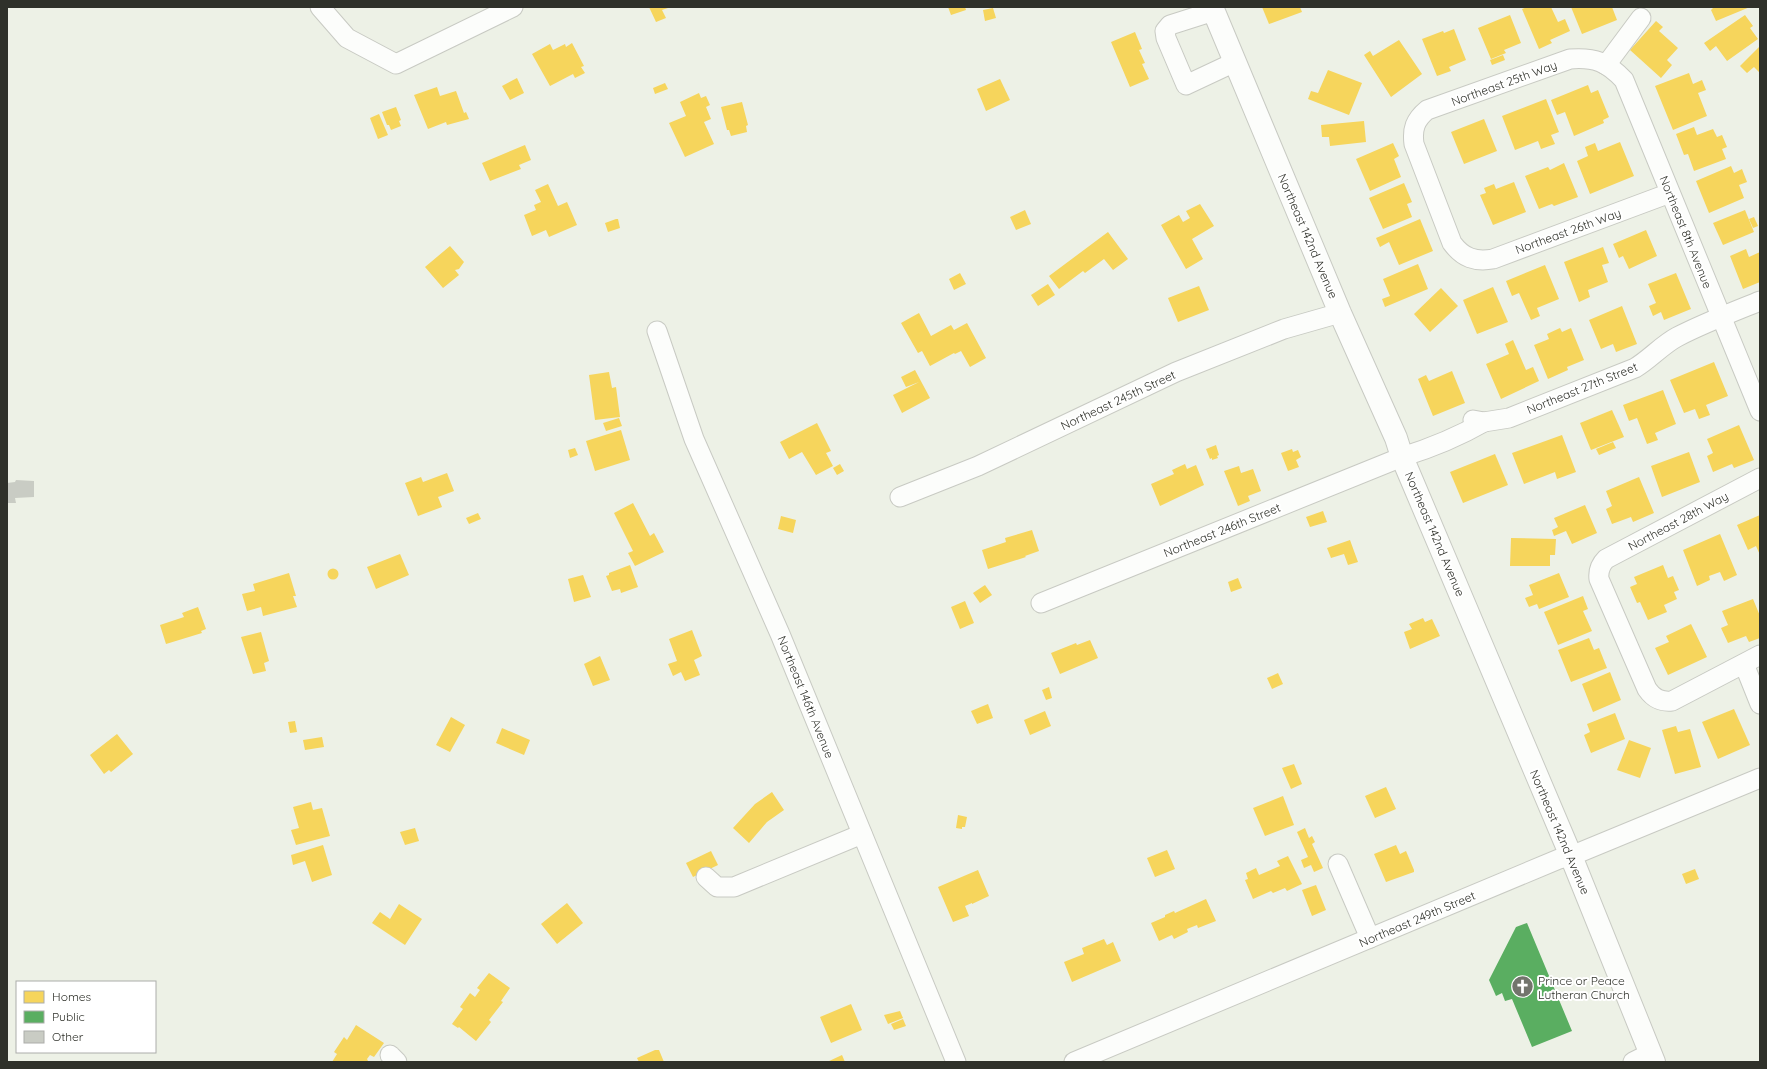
<svg xmlns="http://www.w3.org/2000/svg" width="1767" height="1069" font-family="Quicksand,sans-serif">
<style>
.homes{fill:#f6d55c}
.public{fill:#5aae61}
.building{fill:#c9ccc4}
.lines{fill:none;stroke-linecap:round;stroke-linejoin:round}
.minor-casing{stroke:#c8cac3;stroke-width:21}
.major-casing{stroke:#c8cac3;stroke-width:24}
.minor{stroke:#fcfdfb;stroke-width:19}
.major{stroke:#fcfdfb;stroke-width:22}
.labels{text-anchor:middle;dominant-baseline:central;stroke-width:4;stroke-linejoin:round;paint-order:stroke}
.street-label{font-size:12px;fill:#2f312a;stroke:#fff}
.poi-label{font-size:12px;fill:#2f312a;stroke:#fff;text-anchor:start}
</style>
<rect width="100%" height="100%" fill="#edf1e6"/>
<!-- homes -->
<g class="homes">
<polygon points="649,7 671,7 662,10 666,18 656,22"/>
<polygon points="948,7 965,7 966,10 951,15"/>
<polygon points="1262,7 1300,7 1302,12 1269,24"/>
<polygon points="1527,7 1551,7 1558,22 1565,19 1570,31 1550,40 1552,43 1539,49 1522,9"/>
<polygon points="1571,7 1612,7 1617,20 1582,34"/>
<polygon points="1714,7 1750,7 1716,21 1711,10"/>
<polygon points="993,8 996,18 985,21 983,10"/>
<polygon points="1510,15 1521,43 1504,50 1506,53 1491,59 1478,28"/>
<polygon points="1745,15 1753,26 1750,28 1758,39 1727,61 1716,46 1710,51 1704,43"/>
<polygon points="1656,21 1663,27 1659,31 1678,48 1667,60 1672,65 1661,78 1630,50"/>
<polygon points="1454,29 1466,60 1449,67 1451,71 1437,76 1422,39 1443,31 1444,33"/>
<polygon points="1135,32 1142,49 1139,50 1145,63 1142,64 1149,79 1130,87 1111,42"/>
<polygon points="1399,40 1422,74 1391,97 1364,55 1370,51 1373,56"/>
<polygon points="572,43 584,66 581,67 585,73 575,78 573,74 550,86 532,54 550,44 553,50 565,44 566,47"/>
<polygon points="1760,46 1760,73 1754,67 1747,73 1740,66"/>
<polygon points="1503,55 1505,60 1492,65 1490,60"/>
<polygon points="1328,70 1362,83 1349,115 1308,99 1311,91 1318,93"/>
<polygon points="1689,73 1693,84 1702,80 1706,90 1698,93 1707,116 1673,130 1655,86"/>
<polygon points="517,78 524,93 510,100 502,86"/>
<polygon points="1000,79 1010,100 986,111 977,89"/>
<polygon points="665,83 668,89 655,94 653,88"/>
<polygon points="1588,85 1591,93 1598,90 1609,117 1603,120 1604,123 1574,136 1565,112 1557,115 1551,100"/>
<polygon points="437,87 440,96 456,91 464,113 466,112 469,119 447,125 446,122 428,129 414,95"/>
<polygon points="699,93 701,98 706,96 710,105 706,107 711,119 704,122 714,144 685,157 669,123 686,116 680,102"/>
<polygon points="1546,99 1559,132 1551,135 1555,144 1541,149 1538,141 1515,150 1502,116"/>
<polygon points="742,102 748,125 746,126 747,132 731,136 729,130 727,130 721,107"/>
<polygon points="396,107 401,120 399,121 401,126 391,130 389,125 387,125 382,112"/>
<polygon points="379,114 388,135 378,139 370,118"/>
<polygon points="1484,119 1497,151 1464,164 1451,132"/>
<polygon points="1364,121 1366,142 1330,146 1329,137 1322,137 1321,125"/>
<polygon points="1694,127 1697,135 1713,129 1717,137 1722,135 1727,147 1722,149 1726,159 1694,171 1688,154 1684,155 1676,134"/>
<polygon points="1620,142 1634,176 1590,194 1577,161 1588,156 1585,147 1595,143 1598,151"/>
<polygon points="1393,143 1399,156 1394,159 1401,177 1370,191 1356,159"/>
<polygon points="525,145 531,160 519,165 521,169 490,181 482,163"/>
<polygon points="1564,163 1578,197 1554,206 1552,204 1539,209 1525,176 1548,167 1550,170"/>
<polygon points="1731,166 1734,173 1742,169 1747,182 1739,185 1744,198 1709,213 1696,181"/>
<polygon points="1514,182 1526,212 1493,225 1480,195 1486,193 1484,188 1494,184 1496,189"/>
<polygon points="1404,183 1412,202 1407,204 1412,217 1383,229 1369,198"/>
<polygon points="548,184 558,206 567,202 577,225 549,237 546,230 532,236 524,215 536,210 534,205 541,202 535,190"/>
<polygon points="1200,204 1214,226 1192,239 1203,259 1186,269 1161,225 1179,215 1183,222 1190,218 1186,211"/>
<polygon points="1025,210 1031,224 1016,230 1010,217"/>
<polygon points="1745,210 1754,232 1723,245 1713,223"/>
<polygon points="1754,217 1758,226 1753,228 1749,219"/>
<polygon points="616,219 618,219 620,228 608,232 605,223"/>
<polygon points="1420,219 1433,251 1399,265 1389,242 1380,247 1376,238"/>
<polygon points="1646,230 1657,256 1629,269 1623,256 1619,258 1613,244"/>
<polygon points="1108,232 1128,259 1113,270 1104,259 1085,273 1083,271 1059,289 1049,276"/>
<polygon points="450,246 464,262 459,269 455,270 459,275 443,288 425,267"/>
<polygon points="1603,247 1609,263 1602,265 1608,282 1588,290 1590,297 1579,302 1564,262"/>
<polygon points="1746,249 1749,257 1760,252 1760,282 1743,289 1730,256"/>
<polygon points="1418,264 1428,289 1385,307 1382,299 1390,296 1383,279"/>
<polygon points="1545,265 1559,299 1537,308 1540,316 1531,320 1519,293 1512,296 1506,281"/>
<polygon points="960,273 966,284 954,290 949,279"/>
<polygon points="1676,273 1691,309 1664,320 1661,312 1653,316 1649,306 1656,303 1648,284"/>
<polygon points="1048,284 1055,295 1038,306 1031,295"/>
<polygon points="1199,286 1209,310 1178,322 1168,298"/>
<polygon points="1493,287 1508,322 1477,334 1463,300"/>
<polygon points="1441,288 1458,306 1430,332 1414,314"/>
<polygon points="1622,306 1637,344 1616,352 1613,344 1601,349 1589,320"/>
<polygon points="919,313 931,336 951,325 954,330 967,323 986,358 970,367 961,351 955,354 954,353 930,366 922,351 918,353 901,323"/>
<polygon points="1560,328 1562,332 1571,328 1584,360 1567,367 1568,370 1548,379 1534,345 1549,339 1547,334"/>
<polygon points="1513,340 1526,370 1533,367 1539,381 1501,399 1486,364 1509,354 1505,344"/>
<polygon points="1714,362 1728,396 1706,405 1710,415 1699,419 1695,409 1684,413 1670,380"/>
<polygon points="915,370 930,398 902,413 893,395 919,382 906,387 901,377"/>
<polygon points="1452,371 1465,403 1433,416 1418,379 1426,375 1429,381"/>
<polygon points="609,372 612,388 616,387 620,417 595,420 589,375"/>
<polygon points="1663,390 1676,424 1655,433 1658,440 1647,444 1637,418 1629,421 1623,405"/>
<polygon points="1612,410 1624,437 1591,450 1580,423"/>
<polygon points="619,418 622,426 606,431 603,423"/>
<polygon points="817,423 831,451 826,453 833,466 816,475 802,452 789,459 780,442"/>
<polygon points="1739,425 1754,460 1734,468 1732,464 1713,472 1707,456 1713,453 1707,439"/>
<polygon points="621,430 630,460 595,471 586,441"/>
<polygon points="1562,435 1576,472 1557,479 1555,472 1524,484 1512,453"/>
<polygon points="1613,442 1616,448 1599,455 1596,449"/>
<polygon points="1216,445 1219,455 1217,456 1218,458 1212,460 1212,458 1210,459 1206,449"/>
<polygon points="575,448 578,455 570,458 568,450"/>
<polygon points="1292,449 1293,452 1298,450 1301,457 1296,460 1299,467 1288,471 1281,453"/>
<polygon points="1689,452 1700,482 1662,497 1651,466"/>
<polygon points="1495,454 1508,485 1463,503 1450,472"/>
<polygon points="840,464 844,471 837,475 833,468"/>
<polygon points="1185,464 1187,469 1196,465 1204,485 1160,506 1151,484 1174,474 1172,470"/>
<polygon points="1239,466 1241,473 1253,469 1261,491 1248,496 1250,501 1238,506 1224,471"/>
<polygon points="447,473 454,491 438,497 442,507 418,516 405,483 421,477 423,482"/>
<polygon points="1639,477 1654,513 1633,522 1631,517 1612,524 1606,509 1612,506 1606,491"/>
<polygon points="633,503 650,536 654,533 664,552 635,566 628,553 633,551 614,513"/>
<polygon points="1585,505 1597,533 1572,544 1566,531 1554,536 1552,530 1558,527 1554,518"/>
<polygon points="1323,511 1327,522 1310,527 1306,517"/>
<polygon points="478,513 481,519 469,524 466,518"/>
<polygon points="1760,515 1760,555 1756,546 1748,550 1737,525"/>
<polygon points="781,516 796,520 793,533 778,529"/>
<polygon points="1032,530 1039,551 1025,556 1026,557 988,569 982,550 1006,542 1005,538"/>
<polygon points="1720,534 1737,575 1724,581 1720,572 1709,576 1710,580 1697,586 1683,550"/>
<polygon points="1511,538 1556,539 1555,555 1550,555 1550,566 1510,566"/>
<polygon points="1350,540 1358,562 1348,565 1344,554 1331,558 1327,548"/>
<polygon points="400,554 409,575 376,589 367,567"/>
<polygon points="630,565 638,587 621,593 620,589 612,591 606,576 609,575 609,573"/>
<polygon points="1663,565 1668,578 1673,576 1679,590 1674,592 1677,599 1664,605 1667,612 1648,620 1640,602 1637,603 1630,587 1637,584 1634,577"/>
<circle cx="333" cy="574" r="5.5"/>
<polygon points="289,573 296,596 293,596 297,607 263,616 261,607 247,611 242,594 255,591 253,584"/>
<polygon points="1559,573 1569,597 1539,609 1537,604 1529,607 1525,598 1533,595 1529,585"/>
<polygon points="583,575 591,597 574,602 568,579"/>
<polygon points="1238,578 1242,588 1231,592 1228,582"/>
<polygon points="985,585 992,595 980,603 973,593"/>
<polygon points="1583,596 1588,609 1583,611 1592,631 1558,645 1544,612"/>
<polygon points="1753,599 1760,616 1760,638 1749,642 1746,636 1728,643 1721,628 1728,625 1722,611"/>
<polygon points="965,601 974,623 960,629 951,607"/>
<polygon points="198,607 206,629 201,631 202,633 166,644 160,625 184,617 182,613"/>
<polygon points="1423,618 1425,622 1432,619 1440,636 1410,649 1404,632 1412,629 1409,624"/>
<polygon points="1691,624 1707,657 1668,675 1655,648 1669,642 1666,636"/>
<polygon points="692,630 702,656 694,660 700,675 685,681 681,672 673,676 668,664 677,661 669,639"/>
<polygon points="261,632 269,661 264,663 266,671 253,674 241,637"/>
<polygon points="1589,638 1594,650 1599,648 1607,668 1571,682 1558,650"/>
<polygon points="1090,640 1098,658 1060,674 1051,653 1076,643 1077,645"/>
<polygon points="600,656 610,680 593,686 584,664"/>
<polygon points="1610,672 1621,700 1593,712 1582,684"/>
<polygon points="1278,673 1283,684 1272,689 1267,678"/>
<polygon points="1049,687 1052,698 1046,700 1042,690"/>
<polygon points="988,704 993,718 977,724 971,711"/>
<polygon points="1734,709 1750,745 1718,759 1702,722"/>
<polygon points="1045,711 1051,726 1030,735 1024,720"/>
<polygon points="1615,713 1625,739 1591,753 1584,735 1590,732 1587,724"/>
<polygon points="451,717 465,725 450,752 436,745"/>
<polygon points="295,721 297,732 290,733 288,722"/>
<polygon points="1676,726 1678,732 1690,729 1701,767 1675,774 1662,730"/>
<polygon points="502,728 530,740 524,755 496,743"/>
<polygon points="117,734 133,754 111,772 109,770 104,774 90,755"/>
<polygon points="322,737 324,747 305,750 303,740"/>
<polygon points="1629,740 1651,748 1640,778 1617,770"/>
<polygon points="1294,764 1302,784 1291,789 1282,768"/>
<polygon points="1386,787 1396,809 1375,818 1365,796"/>
<polygon points="772,792 784,810 767,822 749,843 733,828 755,804"/>
<polygon points="1283,796 1294,825 1265,836 1253,808"/>
<polygon points="311,802 313,810 322,808 330,836 296,845 291,830 299,828 293,807"/>
<polygon points="958,815 967,817 965,827 962,827 962,829 956,828"/>
<polygon points="415,828 419,841 405,845 400,832"/>
<polygon points="1305,828 1309,838 1312,836 1315,842 1312,844 1323,868 1314,872 1311,865 1304,868 1301,860 1308,857 1297,832"/>
<polygon points="323,845 332,875 312,882 305,861 293,865 291,855"/>
<polygon points="1396,845 1400,854 1406,851 1414,870 1414,872 1386,882 1374,854"/>
<polygon points="1167,850 1175,869 1155,877 1147,858"/>
<polygon points="711,851 718,865 693,877 686,863"/>
<polygon points="1288,856 1302,884 1287,891 1285,888 1273,893 1271,891 1253,899 1245,880 1248,879 1246,873 1256,868 1259,875 1280,866 1277,861"/>
<polygon points="1695,869 1699,879 1686,884 1682,874"/>
<polygon points="978,870 989,896 972,904 972,903 965,906 969,916 953,922 938,887"/>
<polygon points="1316,885 1326,910 1312,916 1302,890"/>
<polygon points="1206,899 1216,921 1198,928 1197,925 1187,929 1188,932 1174,939 1172,935 1159,941 1151,923 1165,917 1165,915 1174,911 1175,913"/>
<polygon points="567,903 583,923 557,944 541,924"/>
<polygon points="399,904 422,919 405,945 372,923 380,912 390,919"/>
<polygon points="1104,939 1107,945 1113,942 1121,961 1072,982 1064,962 1084,954 1082,948"/>
<polygon points="489,973 510,988 501,1001 503,1002 489,1020 491,1022 476,1041 459,1027 458,1028 452,1024 463,1009 460,1007 470,993 475,997 480,990 477,988"/>
<polygon points="851,1004 862,1030 831,1043 820,1017"/>
<polygon points="900,1011 903,1018 888,1024 884,1015"/>
<polygon points="903,1019 906,1026 894,1030 891,1024"/>
<polygon points="356,1025 384,1043 374,1057 370,1055 367,1059 368,1061 367,1062 332,1062 337,1054 334,1052 344,1037 347,1040"/>
<polygon points="655,1050 659,1050 664,1062 639,1062 637,1058"/>
<polygon points="842,1055 845,1062 827,1062"/>
</g>
<!-- public -->
<polygon class="public" points="1527,923 1572,1031 1532,1047 1512,999 1505,1001 1502,993 1496,996 1489,980 1516,927"/>
<!-- building -->
<polygon class="building" points="16,480 34,481 34,497 15,498 16,503 7,503 7,483 15,482"/>
<g class="lines">
<defs>
<g id="minor">
<polyline points="320,7 347,38 396,64 513,7"/>
<polyline points="1214,11 1170,25 1165,31 1166,38 1186,85 1235,62"/>
<polyline points="1606,65 1641,18"/>
<path d="M1670,193l-177,66c-18,3 -30,-1 -41,-16l-38,-99c-2,-15 1,-24 13,-34l143,-51c25,-2 37,3 54,21l136,331"/>
<polyline points="657,331 694,439 780,634 956,1062"/>
<path d="M1473,420l11,2 25,-4 126,-50c15,-9 27,-23 42,-31 27,-14 56,-25 83,-36"/>
<path d="M1760,478l-154,81c-6,6 -8,12 -7,20l48,110c7,10 14,13 25,12l88,-46"/>
<polyline points="900,497 978,466 1176,372 1284,329 1340,313"/>
<path d="M1041,603l361,-146c29,-9 56,-20 82,-35"/>
<polyline points="1744,664 1760,704"/>
<polyline points="1338,864 1370,938"/>
<polyline points="706,877 717,887 734,887 862,834"/>
<polyline points="390,1055 397,1062"/>
<polyline points="1074,1062 1559,859 1571,856 1760,778"/>
<polyline points="1633,1062 1651,1053"/>
</g>
<polyline id="major" points="1212,7 1340,313 1396,438 1402,457 1571,856 1654,1062"/>
</defs>
<!-- minor casing -->
<use href="#minor" class="minor-casing"/>
<!-- major casing -->
<use href="#major" class="major-casing"/>
<!-- minor -->
<use href="#minor" class="minor"/>
<!-- major -->
<use href="#major" class="major"/>
</g>
<!-- icons -->
<defs>
<symbol id="church-disc" viewBox="-11 -11 22 22"><circle r="9.5" fill="#72746c" stroke="#fff"/><path d="M-1.2-6h2.4v3.5h3.3v2.4h-3.3V6h-2.4V-.1h-3.3v-2.4h3.3Z" fill="#fff"/></symbol>
</defs>
<g fill-rule="evenodd">
<use href="#church-disc" x="1510" y="974" width="25" height="25"/>
</g>
<g class="labels">
<!-- street labels -->
<g class="street-label">
<text transform="translate(1504 83) rotate(-20)">Northeast 25th Way</text>
<text transform="translate(1568 231) rotate(-20)">Northeast 26th Way</text>
<text transform="translate(1686 232) rotate(68)">Northeast 8th Avenue</text>
<text transform="translate(1308 236) rotate(67)">Northeast 142nd Avenue</text>
<text transform="translate(1582 388) rotate(-22)">Northeast 27th Street</text>
<text transform="translate(1118 400) rotate(-25)">Northeast 245th Street</text>
<text transform="translate(1678 521) rotate(-28)">Northeast 28th Way</text>
<text transform="translate(1222 530) rotate(-22)">Northeast 246th Street</text>
<text transform="translate(1435 534) rotate(67)">Northeast 142nd Avenue</text>
<text transform="translate(806 697) rotate(68)">Northeast 146th Avenue</text>
<text transform="translate(1560 832) rotate(67)">Northeast 142nd Avenue</text>
<text transform="translate(1417 919) rotate(-23)">Northeast 249th Street</text>
</g>
<!-- poi labels -->
<g class="poi-label">
<text x="1538" y="980">Prince or Peace<tspan x="1538" dy="14">Lutheran Church</tspan></text>
</g>
</g>
<!-- border -->
<rect width="1767" height="1069" fill="none" stroke="#2f312a" stroke-width="16"/>
<!-- legend -->
<rect x="16" y="981" width="140" height="72" fill="#ffffff" stroke="#acadaa"/>
<rect x="24" y="991" width="20" height="12" fill="#f6d55c" stroke="#acadaa"/>
<text x="52" y="1001" font-size="12" fill="#2f312a">Homes</text>
<rect x="24" y="1011" width="20" height="12" fill="#5aae61" stroke="#acadaa"/>
<text x="52" y="1021" font-size="12" fill="#2f312a">Public</text>
<rect x="24" y="1031" width="20" height="12" fill="#c9ccc4" stroke="#acadaa"/>
<text x="52" y="1041" font-size="12" fill="#2f312a">Other</text>
</svg>
